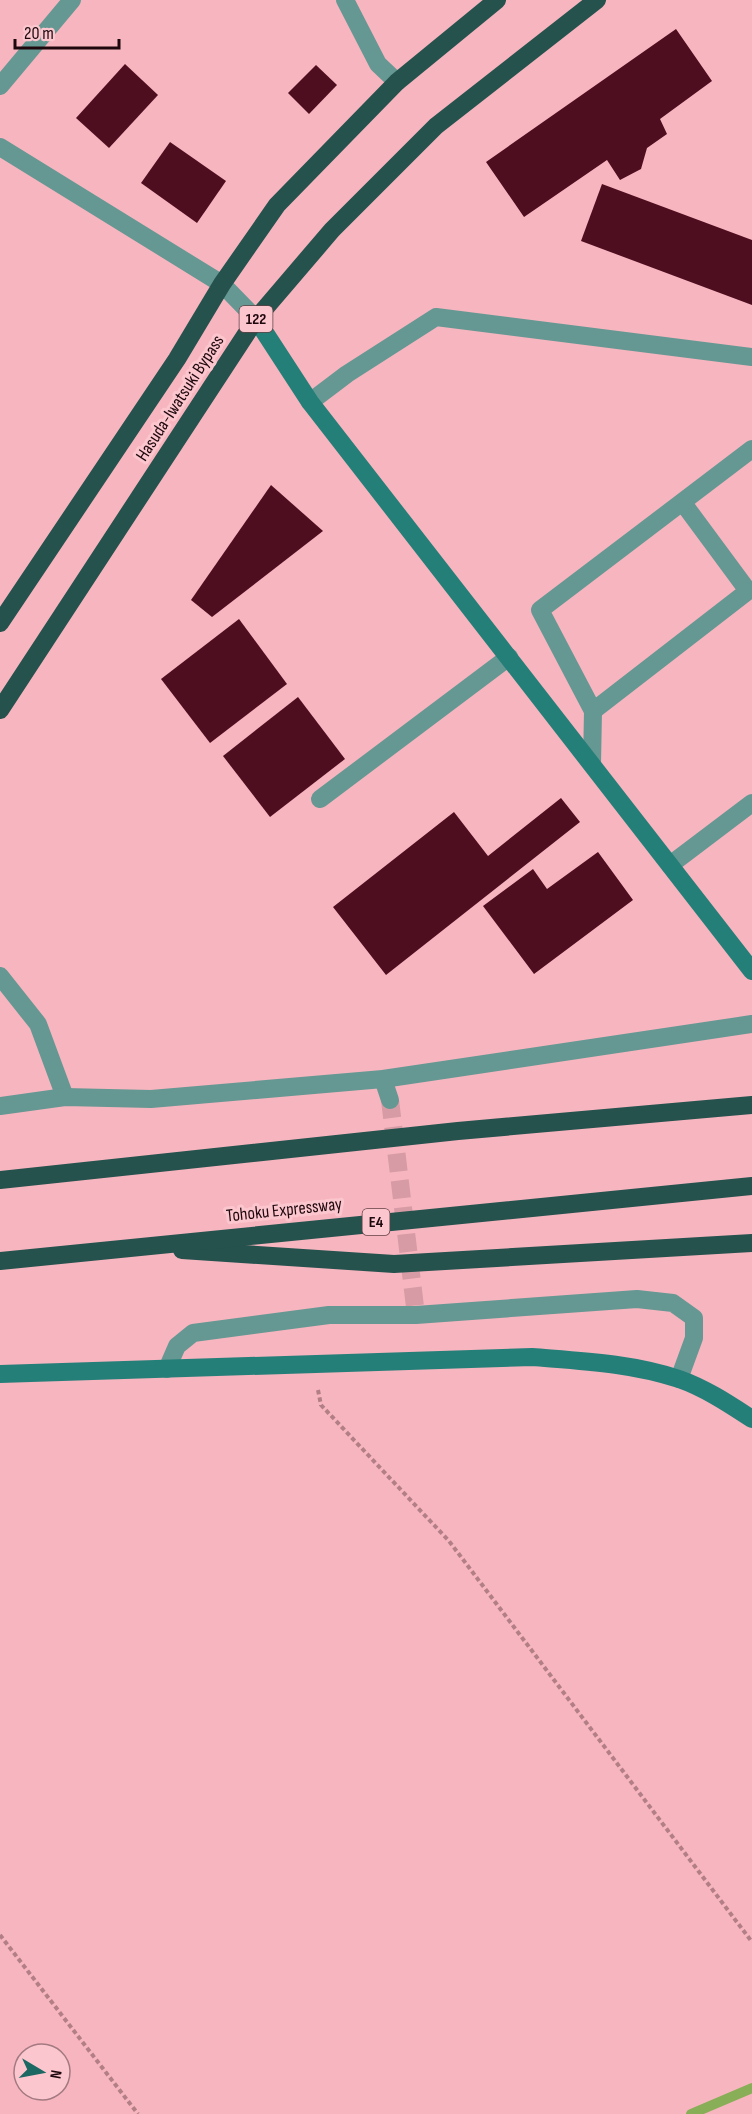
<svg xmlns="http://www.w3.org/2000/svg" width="752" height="2114" font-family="'Sofia Sans Condensed',sans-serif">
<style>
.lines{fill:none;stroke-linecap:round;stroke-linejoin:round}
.stream{stroke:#89ae58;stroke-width:10}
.building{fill:#4f0d20}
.street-tunnel{stroke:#d69ba4;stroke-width:18;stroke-dasharray:18 9;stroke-linecap:butt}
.path{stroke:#b37f87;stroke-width:4;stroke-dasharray:4.5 3;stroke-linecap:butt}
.street{stroke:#659893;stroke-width:18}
.secondary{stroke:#257f79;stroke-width:18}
.highway{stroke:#26524e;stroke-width:18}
.labels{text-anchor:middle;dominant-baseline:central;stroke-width:6;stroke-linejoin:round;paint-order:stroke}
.shield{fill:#fcc6ce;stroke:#614147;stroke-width:1.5}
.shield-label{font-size:16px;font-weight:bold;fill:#1e080d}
.street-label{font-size:18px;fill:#1e080d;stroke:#fcc6ce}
</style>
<rect width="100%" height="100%" fill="#f7b5bf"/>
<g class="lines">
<!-- stream -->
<polyline class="stream" points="691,2114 752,2088"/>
</g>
<!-- building -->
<g class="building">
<polygon points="676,29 712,81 660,119 667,134 647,148 641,169 620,180 607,160 524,217 486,162"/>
<polygon points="125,64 158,95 109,148 76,118"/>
<polygon points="316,65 337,85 309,114 288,93"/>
<polygon points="170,142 226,181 197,223 141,183"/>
<polygon points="602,184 752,240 752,305 581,241"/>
<polygon points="271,485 323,531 212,617 191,600"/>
<polygon points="239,619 287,684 210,743 161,679"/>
<polygon points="298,697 345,759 270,817 223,756"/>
<polygon points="561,798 580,822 386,975 333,907 454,812 488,856"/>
<polygon points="598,852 633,900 534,974 483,906 533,869 547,889"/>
</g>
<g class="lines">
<!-- street-tunnel -->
<polyline class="street-tunnel" points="390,1100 416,1315"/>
<!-- path -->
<g class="path">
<polyline points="318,1390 321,1405 449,1541 752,1942"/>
<polyline points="0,1935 138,2114"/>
</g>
<!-- street -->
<g class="street">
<polyline points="345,0 378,64 397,82"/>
<polyline points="0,86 72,0"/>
<polyline points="0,147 222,284 256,319"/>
<polyline points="310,402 347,374 436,317 752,357"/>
<polyline points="593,711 748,591 683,503"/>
<polyline points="592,764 593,711 540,610 752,449"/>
<polyline points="320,799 509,657"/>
<polyline points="670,865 752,803"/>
<polyline points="0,976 38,1024 65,1097"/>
<polyline points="383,1079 390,1100"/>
<polyline points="0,1106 65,1097 151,1099 383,1079 752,1024"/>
<polyline points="167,1369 177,1346 193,1333 329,1315 416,1315 637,1299 673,1303 694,1318 694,1338 679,1379"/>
</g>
<!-- secondary -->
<g class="secondary">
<polyline points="256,319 310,402 752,971"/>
<path d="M0,1374l532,-17c49,4 99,6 147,22 26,9 50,25 73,40"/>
</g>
<!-- highway -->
<g class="highway">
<polyline points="0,623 177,359 222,284 277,205 397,82 497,0"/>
<polyline points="0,710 256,319 332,230 436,126 597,0"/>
<polyline points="0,1180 458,1131 752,1105"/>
<polyline points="182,1250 394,1264 752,1243"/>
<polyline points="0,1261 752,1186"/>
</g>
</g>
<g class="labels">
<!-- shield labels -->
<g class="shield">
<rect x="239.5" y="306" width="33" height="26" rx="4.5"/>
<rect x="362.5" y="1209" width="27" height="26" rx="4.5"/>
</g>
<g class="shield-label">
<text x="256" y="319">122</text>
<text x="376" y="1222">E4</text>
</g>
<!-- street labels -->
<g class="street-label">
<text transform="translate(180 398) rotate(-57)">Hasuda-Iwatsuki Bypass</text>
<text transform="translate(284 1210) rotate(-6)">Tohoku Expressway</text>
</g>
</g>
<!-- north arrow -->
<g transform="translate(42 2072) rotate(100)"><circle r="28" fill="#fcc6ce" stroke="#a37a81" stroke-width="1.5"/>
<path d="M0-4.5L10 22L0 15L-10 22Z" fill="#1c6863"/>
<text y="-9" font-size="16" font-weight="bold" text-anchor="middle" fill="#1e080d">N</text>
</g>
<!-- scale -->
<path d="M15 39v9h104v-9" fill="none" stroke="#1e080d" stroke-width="3"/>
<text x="24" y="39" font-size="18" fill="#1e080d" stroke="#fcc6ce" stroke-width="4.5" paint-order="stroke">20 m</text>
</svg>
